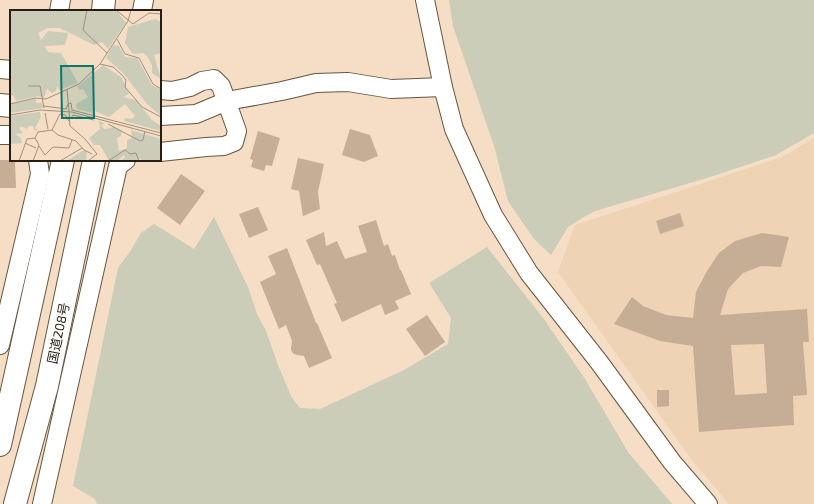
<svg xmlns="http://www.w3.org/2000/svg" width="814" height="504" font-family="'Exo 2','Noto Sans JP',sans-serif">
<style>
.built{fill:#eed3b4}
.green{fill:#cbcdb8}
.building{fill:#c6ae96;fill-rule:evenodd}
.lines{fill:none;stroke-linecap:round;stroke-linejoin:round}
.minor-casing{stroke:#685540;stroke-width:20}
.major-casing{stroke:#685540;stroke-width:24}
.highway-casing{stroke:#685540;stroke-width:24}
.minor{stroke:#fff;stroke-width:18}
.major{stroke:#fff;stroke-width:22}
.highway{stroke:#fff;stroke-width:22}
.labels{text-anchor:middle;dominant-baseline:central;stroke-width:4;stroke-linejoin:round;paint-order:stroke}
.street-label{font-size:13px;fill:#261e14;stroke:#fff}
.inset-road{fill:none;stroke:#a2917e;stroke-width:1}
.view{fill:#0f766e;fill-opacity:0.15;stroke:#0f766e;stroke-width:2}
.inset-edge{fill:none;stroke:#261e14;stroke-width:2}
</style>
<rect width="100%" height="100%" fill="#f5dec5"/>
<!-- built -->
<polygon class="built" points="814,138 814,504 729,504 691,459 558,272 575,225 782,157"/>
<!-- green -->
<g class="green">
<polygon points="449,0 814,0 814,133 776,155 707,178 595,211 584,217 568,227 551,255 534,239 508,201 495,149 453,26"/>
<polygon points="214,217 248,287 257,314 266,331 278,365 291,396 300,408 320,409 404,370 448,344 451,318 429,283 487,247 544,319 585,379 628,452 672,504 97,504 95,499 73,486 118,268 131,250 141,233 154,224 194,249"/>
</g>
<!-- building -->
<g class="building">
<polygon points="350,129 370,135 378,156 364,162 342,155"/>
<polygon points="258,131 280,138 272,166 266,165 264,171 251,167 253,160 250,159"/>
<polygon points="298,158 324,164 318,192 320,209 303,216 299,191 291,189"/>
<polygon points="0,160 15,160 16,188 0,188"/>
<polygon points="181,174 205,191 180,225 157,208"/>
<polygon points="258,207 268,230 249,238 239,214"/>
<polygon points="680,213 684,226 660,234 656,221"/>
<polygon points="376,220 384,246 388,244 392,256 395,255 400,270 401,270 411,294 395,301 399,309 385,315 381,304 342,322 334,304 337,303 320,264 317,265 306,240 324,232 326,246 337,241 345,259 367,252 358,226"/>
<path d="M762,233l27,4 -8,30 -20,-1 -18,7 -15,16 -8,26 87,-6 2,33h-6l4,53 -14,1 1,29 -57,4 -38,3 -6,-86 -33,-5 -46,-17 18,-27 11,9 23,9 27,3 3,-26 11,-21 12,-18 16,-12zM764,344l3,49 -32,2 -4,-50z"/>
<polygon points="287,248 316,323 317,323 332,358 309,368 304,356 297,355 294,354 292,352 291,349 292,341 286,325 279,329 260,282 276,274 268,256"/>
<polygon points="427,315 445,342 425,356 406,329"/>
<polygon points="657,390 669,390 669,406 657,407"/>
</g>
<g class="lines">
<defs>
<g id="minor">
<polyline points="425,0 443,87 454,129 493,215 529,273 599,362 672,462 708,504"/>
<polyline points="59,11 61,0"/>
<polyline points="142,11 144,0"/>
<polyline points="0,69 11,70"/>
<polyline points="160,90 172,91 190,87 202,81 214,79 221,86 237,131 234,142 224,146 206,147 160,152"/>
<polyline points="160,116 196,114 227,101 282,91 316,83 348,82 391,89 443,87"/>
<polyline points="0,135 11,135"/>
<polyline points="0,345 40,174 38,160"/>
<polyline points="42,504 118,166 126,160"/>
</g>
<polyline id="major" points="0,105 11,106"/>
<g id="highway">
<polyline points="103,11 104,0"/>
<polyline points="0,445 63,160"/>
<polyline points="15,504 47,386 94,160"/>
</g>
</defs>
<!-- minor casing -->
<use href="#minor" class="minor-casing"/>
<!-- major casing -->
<use href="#major" class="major-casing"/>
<!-- highway casing -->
<use href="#highway" class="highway-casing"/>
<!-- minor -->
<use href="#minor" class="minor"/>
<!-- major -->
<use href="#major" class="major"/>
<!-- highway -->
<use href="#highway" class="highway"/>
</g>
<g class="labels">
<!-- street labels -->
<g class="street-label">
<text transform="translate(58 333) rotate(-78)">国道208号</text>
</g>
</g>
<!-- overview -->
<g transform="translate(10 10)">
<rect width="151" height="151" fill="#f5dec5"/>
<path d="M0,0h106l10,13 -18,26 -6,-7 -8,3 -34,-17h-12l-10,5 3,7 7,-9 20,2 -3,12 -21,1 -3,-5 7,11 13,1 17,30 -19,7 -2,-4 -1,5 -4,2 -5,-4 -3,9 -6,-2 -22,5 -2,-5 -4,-1zM145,9l6,3v31l-7,2 7,24 -9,-6v-8l-5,-9 -3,-3 -11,1 -8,-11 3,-16zM103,35l6,1 6,11 12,1 15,27 9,5v26l-14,-12 -24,-31 -17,-15zM93,55l19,13 7,16 -6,3 13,3 16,20 9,6v5l-37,-10 1,-3 7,1 3,-3 -10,-12 -16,13 -14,-6 -2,2 -16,-4 -1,-5 12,-7 -5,-8 -3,1 -3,-3zM26,88v5h6l1,5 -33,5v-9zM30,102l1,5 -6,11 4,3 -5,-1 -1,-4h-4l-3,4v-2l-5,-1 -2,1 4,5 -8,1 6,4 1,5 -12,1v-28zM89,111l5,2 -3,3 4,3 9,-2 8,4 -1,5 -4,2 2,13 8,-3v-8l5,-2 -1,-8 30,9v22h-19l-2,-3 -2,3h-18l5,-4 -1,-2 -7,6h-8l-9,-16h-6l-5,-7 11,-9zM74,140l3,2 -1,9h-20z" fill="#cbcdb8"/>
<path class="inset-road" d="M77,0l-4,20 24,23M106,0l17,14 16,-11 12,1M107,29l8,15 14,4 14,26 8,5M90,54l13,3 9,8 4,5 -1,7 17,20 19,10M18,76h12l4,22M57,80l2,21M0,94l25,-6 11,1 33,-15 21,-20 28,-43 3,-11M58,94l3,-1 1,7 89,23M34,96l22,3 2,-5M59,102l1,14 15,13 12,15 -9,7M35,103l3,16M0,105l30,-5 32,2 89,24M61,108l2,-3 21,5M98,114l32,17 3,-1 2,-9M42,120l8,-16 5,1 4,6M25,128l3,-6 14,-2 6,5 18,6 8,9 8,4M15,133l11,5M29,136l6,9 8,-8 16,1 3,-8M9,151l8,-22 8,-1M23,151l6,-16 -4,-7M50,151l22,-13M98,151l17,-11 5,4 6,-1 3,8"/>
<path class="view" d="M51,56h32l1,52h-32z"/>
<rect width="151" height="151" class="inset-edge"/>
</g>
</svg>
